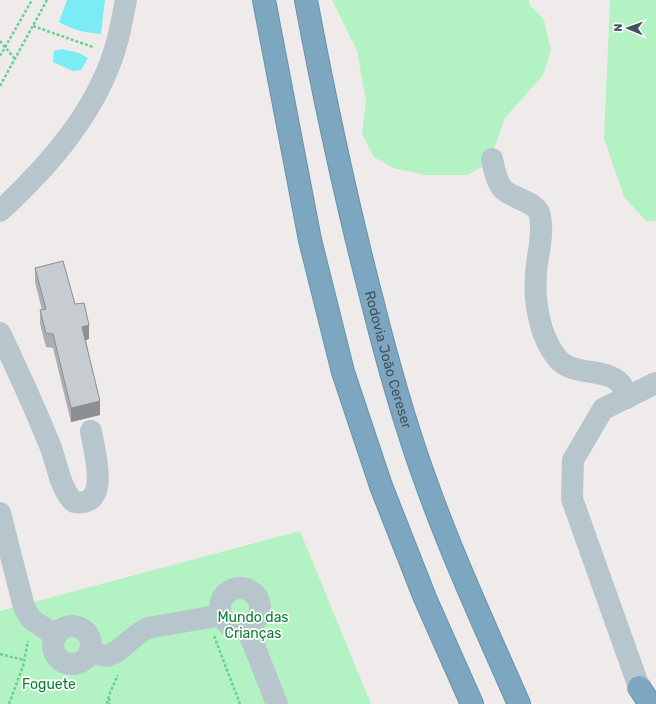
<svg xmlns="http://www.w3.org/2000/svg" width="656" height="704" font-family="Rubik,sans-serif">
<style>
.green{fill:#b3f2c3}
.water{fill:#7bebf4}
.lines{fill:none;stroke-linecap:round;stroke-linejoin:round}
.highway-casing{stroke:#6892ac;stroke-width:24}
.path{stroke:#68d390;stroke-width:2.5;stroke-dasharray:3 2;stroke-linecap:butt}
.minor{stroke:#b7c6cd;stroke-width:22}
.highway{stroke:#7da7c0;stroke-width:22}
.wall{fill:#abafb4}
.shaded-wall{fill:#8b8f92}
.building{fill:#c7ccd1;stroke:#8b8f92}
.labels{text-anchor:middle;dominant-baseline:central;stroke-width:3.5;stroke-linejoin:round;paint-order:stroke}
.street-label{font-size:14px;fill:#42525a;stroke:#fff}
.park-label{font-size:14px;fill:#0d8137;stroke:#fff}
</style>
<rect width="100%" height="100%" fill="#efebeb"/>
<!-- green -->
<g class="green">
<polygon points="332,0 529,0 529,4 544,20 551,51 543,75 505,118 489,163 467,175 426,175 393,168 374,157 362,134 366,101 357,51"/>
<polygon points="610,0 656,0 656,221 646,221 624,197 604,138"/>
<polygon points="300,531 371,704 0,704 0,611"/>
</g>
<!-- water -->
<g class="water">
<path d="M67,0h38l-4,34c-16,-1 -28,-4 -42,-12z"/>
<polygon points="62,49 79,53 88,58 81,70 73,71 53,62 54,51"/>
</g>
<g class="lines">
<defs>
<g id="highway">
<polyline points="264,0 310,240 343,372 381,486 425,598 472,704"/>
<path id="s1" d="M306,0c19,102 41,204 67,304 14,56 30,113 49,167 28,80 63,156 97,233"/>
<polyline points="639,687 650,704"/>
</g>
</defs>
<!-- highway casing -->
<use href="#highway" class="highway-casing"/>
<!-- path -->
<g class="path">
<polyline points="33,26 93,47"/>
<polyline points="0,41 15,59"/>
<polyline points="0,56 32,0"/>
<polyline points="0,86 47,0"/>
<polyline points="214,636 240,704"/>
<polyline points="0,654 24,660"/>
<polyline points="109,698 110,704"/>
<polyline points="9,704 23,666 28,641"/>
<polyline points="107,704 109,695 118,675"/>
</g>
<!-- minor -->
<g class="minor">
<path d="M492,159c2,10 4,21 10,29 9,11 36,13 38,28 4,19 -3,39 -4,58 -2,28 3,61 21,84 15,19 50,9 64,26 2,3 4,9 6,14"/>
<path d="M0,211c50,-46 99,-102 117,-169 4,-14 6,-28 9,-42"/>
<path d="M0,333c17,36 34,73 49,110 8,18 10,45 25,59 38,6 20,-51 17,-71"/>
<polyline points="0,513 24,607 31,619 56,636"/>
<circle cx="240" cy="608" r="20"/>
<circle cx="72" cy="645" r="19"/>
<polyline points="247,628 277,704"/>
<path d="M89,653l18,3c16,-5 25,-21 41,-28l73,-13"/>
<polyline points="639,687 572,499 573,460 603,409 656,383"/>
</g>
<!-- highway -->
<use href="#highway" class="highway"/>
</g>
<!-- wall -->
<polygon class="wall" points="35,268 75,304 89,339 86,340 100,415 71,422 53,348 46,347 40,324 40,310 42,310 35,282"/>
<!-- shaded-wall -->
<g class="shaded-wall">
<polygon points="89,325 89,339 82,341 82,327"/>
<polygon points="100,401 100,415 71,422 71,408"/>
</g>
<!-- building -->
<polygon class="building" points="63,261 75,304 84,303 89,325 82,327 100,401 71,408 53,334 46,333 40,310 46,309 35,268"/>
<g class="labels">
<!-- street labels -->
<g class="street-label">
<text stroke="none"><textPath href="#s1" startOffset="369">Rodovia João Cereser</textPath></text>
</g>
<!-- park labels -->
<g class="park-label">
<text x="253" y="617">Mundo das<tspan x="253" dy="16">Crianças</tspan></text>
<text x="49" y="684">Foguete</text>
</g>
</g>
<!-- north arrow -->
<g transform="translate(628 28) rotate(272)" stroke="#ffffff" stroke-width="3" paint-order="stroke">
<path d="M0-3L7 15L0 10L-7 15Z" fill="#42525a"/>
<text y="-6" font-size="11" font-weight="bold" text-anchor="middle" fill="#42525a">N</text>
</g>
</svg>
